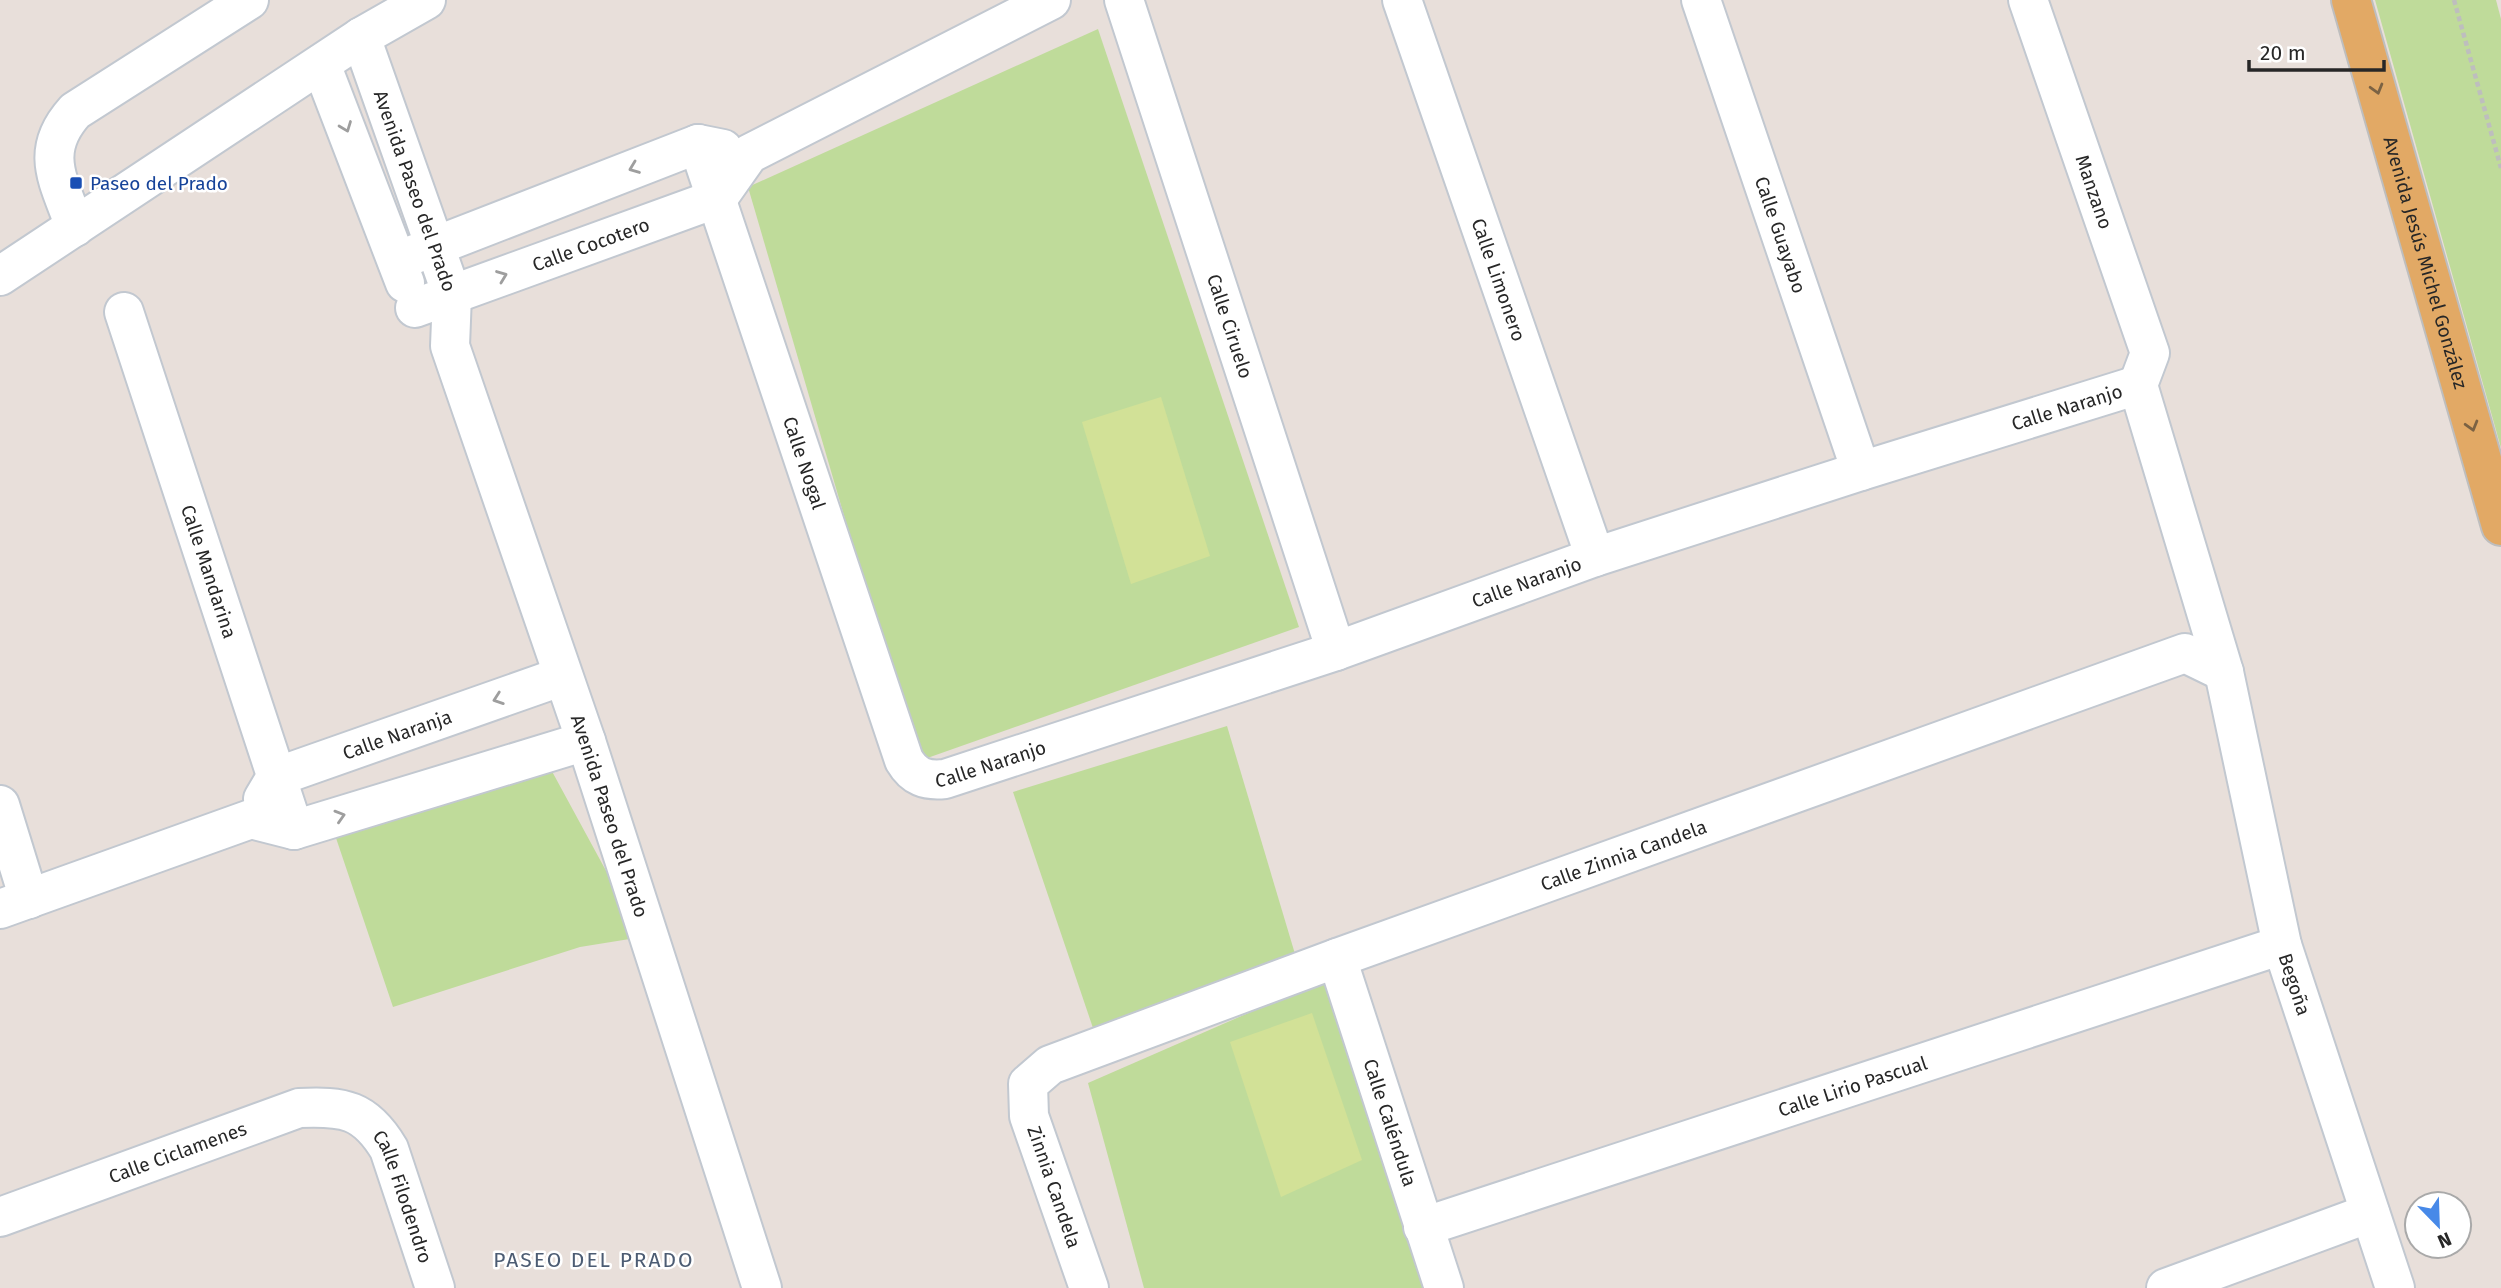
<svg xmlns="http://www.w3.org/2000/svg" width="2501" height="1288" font-family="'Fira Sans',sans-serif">
<style>
.green{fill:#bfdb9a}
.pitch{fill:#d2e197}
.lines{fill:none;stroke-linecap:round;stroke-linejoin:round}
.street-casing{stroke:#c2c8d0;stroke-width:42}
.primary-casing{stroke:#bebebe;stroke-width:42}
.path{stroke:#bebebe;stroke-width:4.5;stroke-dasharray:5 3.5;stroke-linecap:butt}
.street{stroke:#fff;stroke-width:38}
.primary{stroke:#e2a965;stroke-width:38}
.oneway{stroke:#7b6243}
.oneway2{stroke:#9e9e9e}
.transit-dot{fill:#1a4fb4;stroke:#fff;stroke-width:2.5}
.labels{text-anchor:middle;dominant-baseline:central;stroke-width:5;stroke-linejoin:round;paint-order:stroke}
.transit-label{font-size:19px;fill:#164399;stroke:#fff;text-anchor:start}
.street-label{font-size:19px;fill:#272727;stroke:#fff}
.neighbourhood-label{font-size:21px;letter-spacing:2px;fill:#4c5c73;stroke:#fff}
</style>
<rect width="100%" height="100%" fill="#e8dfda"/>
<!-- green -->
<g class="green">
<polygon points="2375,0 2496,0 2501,19 2501,448"/>
<polygon points="1098,29 1299,627 916,762 748,187"/>
<polygon points="1227,726 1298,964 1094,1031 1013,792"/>
<polygon points="548,764 642,937 580,947 393,1007 336,838"/>
<polygon points="1333,976 1428,1288 1144,1288 1088,1083"/>
</g>
<!-- pitch -->
<g class="pitch">
<polygon points="1161,397 1210,556 1131,584 1082,422"/>
<polygon points="1312,1013 1362,1160 1281,1197 1230,1042"/>
</g>
<g class="lines">
<defs>
<g id="street">
<path id="s1" d="M1124,0l212,651"/>
<path id="s2" d="M1402,0l193,557"/>
<path id="s3" d="M1701,0l160,471"/>
<path id="s4" d="M2028,0l122,353 -12,32"/>
<path id="s5" d="M361,37l91,258 -2,51 136,395 176,547"/>
<polyline points="321,64 405,283"/>
<path id="s6" d="M698,144l206,616c10,17 22,21 41,19l391,-128 259,-94 266,-86 277,-86"/>
<path d="M75,227c-16,-46 -37,-75 0,-116l174,-111"/>
<polyline points="397,261 698,144 723,149"/>
<polyline points="0,276 361,37 426,0"/>
<path id="s7" d="M415,308l303,-110 31,-44 302,-154"/>
<path id="s8" d="M124,312l170,518"/>
<path id="s9" d="M2138,385l86,287 58,273 113,343"/>
<path id="s10" d="M263,799l13,-22 287,-101"/>
<polyline points="0,805 29,899"/>
<polyline points="0,909 251,819 294,830 586,741"/>
<path id="s11" d="M1337,958l107,330"/>
<path id="s12" d="M0,1217l299,-109c45,-2 66,1 90,41l46,139"/>
<path id="s13" d="M1423,1227l859,-282"/>
<path id="s14" d="M1089,1288l-60,-172 -1,-32 22,-19 287,-107 848,-305 39,19"/>
<polyline points="2166,1288 2370,1213"/>
</g>
<g id="primary">
<path id="s15" d="M2351,0l150,526"/>
</g>
</defs>
<!-- street casing -->
<use href="#street" class="street-casing"/>
<!-- primary casing -->
<use href="#primary" class="primary-casing"/>
<!-- path -->
<polyline class="path" points="2454,0 2501,168"/>
<!-- street -->
<use href="#street" class="street"/>
<!-- primary -->
<use href="#primary" class="primary"/>
</g>
<!-- one-way arrows -->
<defs><path id="oneway-chevron" d="M-2-3.5L2.5 0L-2 3.5" fill="none" stroke-width="1.6" stroke-linecap="round" stroke-linejoin="round" transform="scale(1.75)"/></defs>
<g class="oneway">
<use href="#oneway-chevron" transform="translate(2377 89) rotate(74)"/>
<use href="#oneway-chevron" transform="translate(2472 426) rotate(74)"/>
</g>
<g class="oneway2">
<use href="#oneway-chevron" transform="translate(346 127) rotate(69)"/>
<use href="#oneway-chevron" transform="translate(634 168) rotate(159)"/>
<use href="#oneway-chevron" transform="translate(502 276) rotate(-21)"/>
<use href="#oneway-chevron" transform="translate(498 699) rotate(161)"/>
<use href="#oneway-chevron" transform="translate(340 816) rotate(-17)"/>
</g>
<!-- markers -->
<rect class="transit-dot" x="69" y="176" width="14" height="14" rx="3.5"/>
<g class="labels">
<!-- transit labels -->
<g class="transit-label">
<text x="90" y="183">Paseo del Prado</text>
</g>
<!-- street labels -->
<g class="street-label">
<text stroke="none"><textPath href="#s5" startOffset="163">Avenida Paseo del Prado</textPath></text>
<text stroke="none"><textPath href="#s4" startOffset="203">Manzano</textPath></text>
<text stroke="none"><textPath href="#s3" startOffset="248">Calle Guayabo</textPath></text>
<text stroke="none"><textPath href="#s7" startOffset="187">Calle Cocotero</textPath></text>
<text stroke="none"><textPath href="#s15" startOffset="273">Avenida Jesús Michel González</textPath></text>
<text stroke="none"><textPath href="#s2" startOffset="296">Calle Limonero</textPath></text>
<text stroke="none"><textPath href="#s1" startOffset="343">Calle Ciruelo</textPath></text>
<text stroke="none"><textPath href="#s6" startOffset="1880">Calle Naranjo</textPath></text>
<text stroke="none"><textPath href="#s6" startOffset="336">Calle Nogal</textPath></text>
<text stroke="none"><textPath href="#s8" startOffset="273">Calle Mandarina</textPath></text>
<text stroke="none"><textPath href="#s6" startOffset="1312">Calle Naranjo</textPath></text>
<text stroke="none"><textPath href="#s10" startOffset="154">Calle Naranja</textPath></text>
<text stroke="none"><textPath href="#s6" startOffset="746">Calle Naranjo</textPath></text>
<text stroke="none"><textPath href="#s5" startOffset="821">Avenida Paseo del Prado</textPath></text>
<text stroke="none"><textPath href="#s14" startOffset="854">Calle Zinnia Candela</textPath></text>
<text stroke="none"><textPath href="#s9" startOffset="620">Begoña</textPath></text>
<text stroke="none"><textPath href="#s13" startOffset="452">Calle Lirio Pascual</textPath></text>
<text stroke="none"><textPath href="#s11" startOffset="173">Calle Caléndula</textPath></text>
<text stroke="none"><textPath href="#s12" startOffset="189">Calle Ciclamenes</textPath></text>
<text transform="translate(1054 1187) rotate(71)">Zinnia Candela</text>
<text stroke="none"><textPath href="#s12" startOffset="474">Calle Filodendro</textPath></text>
</g>
<!-- neighbourhood labels -->
<g class="neighbourhood-label">
<text x="594" y="1260">PASEO DEL PRADO</text>
</g>
</g>
<!-- north arrow -->
<g transform="translate(2438 1225) rotate(157)"><circle r="33" fill="#ffffff" stroke="#a9a9a9" stroke-width="2"/>
<path d="M0-5L12 26L0 18L-12 26Z" fill="#4789e8"/>
<text y="-10" font-size="19" font-weight="bold" text-anchor="middle" fill="#272727">N</text>
</g>
<!-- scale -->
<path d="M2249 60v10h135v-10" fill="none" stroke="#272727" stroke-width="3.5"/>
<text x="2260" y="60" font-size="21" fill="#272727" stroke="#ffffff" stroke-width="5" paint-order="stroke">20 m</text>
</svg>
